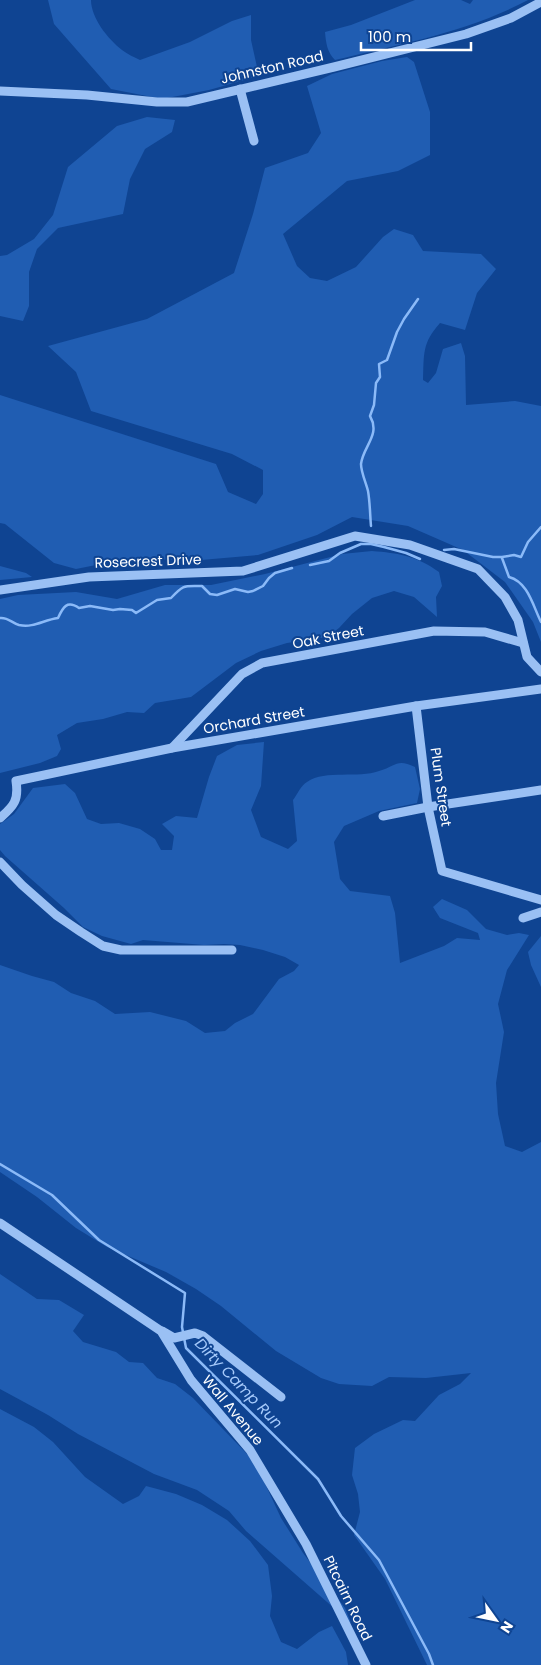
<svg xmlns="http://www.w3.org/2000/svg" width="541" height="1665" font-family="Poppins,sans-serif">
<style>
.green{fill:#205db2}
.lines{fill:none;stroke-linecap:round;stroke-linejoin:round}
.stream{stroke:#8bbaf8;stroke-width:2.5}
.minor{stroke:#9ac0f4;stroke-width:9}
.labels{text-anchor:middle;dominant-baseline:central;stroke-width:4;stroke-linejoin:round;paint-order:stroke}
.street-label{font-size:14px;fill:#fff;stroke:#0f4492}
.water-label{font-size:15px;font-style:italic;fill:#a6cafb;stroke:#0f4492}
</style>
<rect width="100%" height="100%" fill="#0f4492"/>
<!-- green -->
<g class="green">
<path d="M48,0h43c0,18 17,39 31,50 5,4 12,7 18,10l50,-18 42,-21 19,-6v25l8,36 -50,14 -47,9 -51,-10 -57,-65z"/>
<path d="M415,0h46l9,4 3,-4h55c-60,32 -128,44 -193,60 -8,-8 -9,-17 -10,-28l26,-7z"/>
<path d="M407,57l7,5 16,50v43l-32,16 -51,10 -64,53 14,32 13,12 17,3 29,-14 27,-30 11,-8 19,6 10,16 58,3 15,15 -19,24 -12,37 -25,-7c-18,20 -16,31 -17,57l5,3 8,-10 7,-24 18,-6 4,13 1,49 49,-4 26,5v236l-8,-20 -28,-40 -42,-32 -55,-24 -56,-9 -35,18 -59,20 -57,5 -75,-1 -50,10 -22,-6 -49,-39 -5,-1v-128l216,69 12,28 28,12 7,-10v-24l-31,-16 -141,-43 -15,-39 -28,-26 99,-27 87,-46 19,-59 12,-46 43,-15 13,-20 -14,-47 25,-12 50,-13z"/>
<polygon points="147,117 175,120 172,132 145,149 130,179 123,214 58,228 37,249 29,272 29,306 23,321 0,316 0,256 7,255 34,239 53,215 68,167 117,126"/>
<path d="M372,551c26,2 45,5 67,21l3,14 -6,11 1,20 -23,-20 -20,-6 -22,7 -20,16 -13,14 -12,9 -40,6 -26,8 -25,12 -45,34 -36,6 -11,10 -17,-1 -24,7 -26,4 -20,12 4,14 -4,7 -17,7 -40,10v-174l18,-4 58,-3 41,7 48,-14h46l54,-11 77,-20z"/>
<polygon points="0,566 26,573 32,577 0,580"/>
<path d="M264,742l-3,44 -10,24 10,27 27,12 9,-8 -4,-41c4,-5 8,-15 14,-18 19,-13 51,-3 72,-11 17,-5 18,-13 36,-4l5,22 -3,14 -38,8 -35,15 -10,16 6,37 10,12 40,5 5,17 5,50 44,-17 13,-8 23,2 -2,-7 -38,-15 -7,-11 9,-8 25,11 19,19 21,6 12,-2 10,2 -22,35 -9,34 6,28 -8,51 2,31 7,32 17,6 19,-10v523h-114l-42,-86 -31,-44 6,-23 -2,-18 -6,-19 3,-27 19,-14 29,-14 12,1 24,-26 21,-11 11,-11 -45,5 -37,-1 -17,9 -33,-2 -18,-6 -45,-27 -55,-45 -25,-17 -30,-17 -59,-25 -31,-19 -39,-31 -37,-25v-207l32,11 22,6 17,11 24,8 20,13 35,-2 36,9 19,12 20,-2 10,-8 18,-9 26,-35 15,-8 5,-6 -14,-8 -22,-7 -23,-5 -16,-1 -20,1 -61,-5 -12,4 -29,-8 -19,-9 -19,-19 -59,-52 -5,-6v-26l14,-10 19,-26 32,-4 10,9 12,26 14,5 18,-1 21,6 15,10 6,11h11l2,-14 -12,-12 14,-8 21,2 12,-41 8,-21 20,-11z"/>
<polygon points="541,936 541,987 531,965 528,952"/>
<polygon points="0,1274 37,1299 59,1300 84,1315 73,1331 83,1342 116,1352 129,1362 143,1363 157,1378 175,1384 193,1398 249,1456 262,1477 281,1518 303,1553 345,1608 351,1623 246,1531 229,1511 197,1490 154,1474 78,1434 48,1415 0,1389"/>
<polygon points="0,1409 34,1427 53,1442 85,1477 123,1504 139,1496 146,1486 176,1494 202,1505 227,1520 250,1541 268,1565 272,1596 270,1616 281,1642 297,1649 319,1632 332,1626 346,1652 348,1665 0,1665"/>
</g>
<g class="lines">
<!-- stream -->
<g class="stream">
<path d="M371,526c-1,-11 -1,-24 -3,-35 -2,-8 -7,-19 -7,-27 2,-18 20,-29 9,-48l4,-11 2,-22 4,-6 -1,-13 8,-4 10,-28 7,-13 14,-20"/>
<polyline points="444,550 454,549 493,557 502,557 514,555 521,557 528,542 541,527"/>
<path d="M502,558l7,19c19,5 24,29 32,45"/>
<polyline points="310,565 329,561 340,553 361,544 371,544 384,547 406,553 420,559"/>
<path d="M0,618c8,-1 12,5 19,7 15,3 24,-5 39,-7 5,-11 9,-18 21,-10l11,-2 23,4 7,-1 12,1 4,3 21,-13 14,-2c13,-14 13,-12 31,-12l8,8 7,1 18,-6 13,3 5,-1 10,-5 6,-8 6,-5 17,-5"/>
<polyline points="0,1164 52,1195 99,1240 185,1293 182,1327 186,1348 318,1479 341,1516 379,1560 429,1654 433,1665"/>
</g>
<!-- minor -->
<g class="minor">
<polyline points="240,89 254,141"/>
<polyline points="0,91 87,95 157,102 187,102 334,67 466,34 511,18 541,2"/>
<polyline points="0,590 89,577 243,571 355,536 410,545 478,569 505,597 518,620 527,657 541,672"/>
<polyline points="416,706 428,807 442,871 541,900"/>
<polyline points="172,748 242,674 262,663 434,631 485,632 523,643"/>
<polyline points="383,816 428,807 541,790"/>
<path d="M0,818c14,-12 19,-18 16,-37l156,-33 244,-42 125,-17"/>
<polyline points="0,862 22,885 56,915 81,932 103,946 121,950 232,950"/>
<polyline points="523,918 541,912"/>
<polyline points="0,1223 161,1331 191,1380 250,1450 306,1544 366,1665"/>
<polyline points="162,1331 174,1338 195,1333 203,1336 281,1397"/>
</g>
</g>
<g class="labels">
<!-- street labels -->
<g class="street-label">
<text transform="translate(272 67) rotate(-13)">Johnston Road</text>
<text transform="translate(148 561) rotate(-2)">Rosecrest Drive</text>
<text transform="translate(328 637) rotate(-11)">Oak Street</text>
<text transform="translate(254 720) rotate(-10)">Orchard Street</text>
<text transform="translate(441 787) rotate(82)">Plum Street</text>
<text transform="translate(233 1410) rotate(50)">Wall Avenue</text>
<text transform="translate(348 1598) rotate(64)">Pitcairn Road</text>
</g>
<!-- water labels -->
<g class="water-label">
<text transform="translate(239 1383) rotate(46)">Dirty Camp Run</text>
</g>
</g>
<!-- north arrow -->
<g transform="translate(496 1620) rotate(123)" stroke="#0f4492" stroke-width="4" paint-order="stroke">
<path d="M0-4L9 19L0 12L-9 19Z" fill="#ffffff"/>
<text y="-8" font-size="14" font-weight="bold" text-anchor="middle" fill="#ffffff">N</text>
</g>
<!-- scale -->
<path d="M361 42v8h110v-8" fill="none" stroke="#ffffff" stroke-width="2.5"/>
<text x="368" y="42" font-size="15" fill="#ffffff" stroke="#0f4492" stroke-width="4" paint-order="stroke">100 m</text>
</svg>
